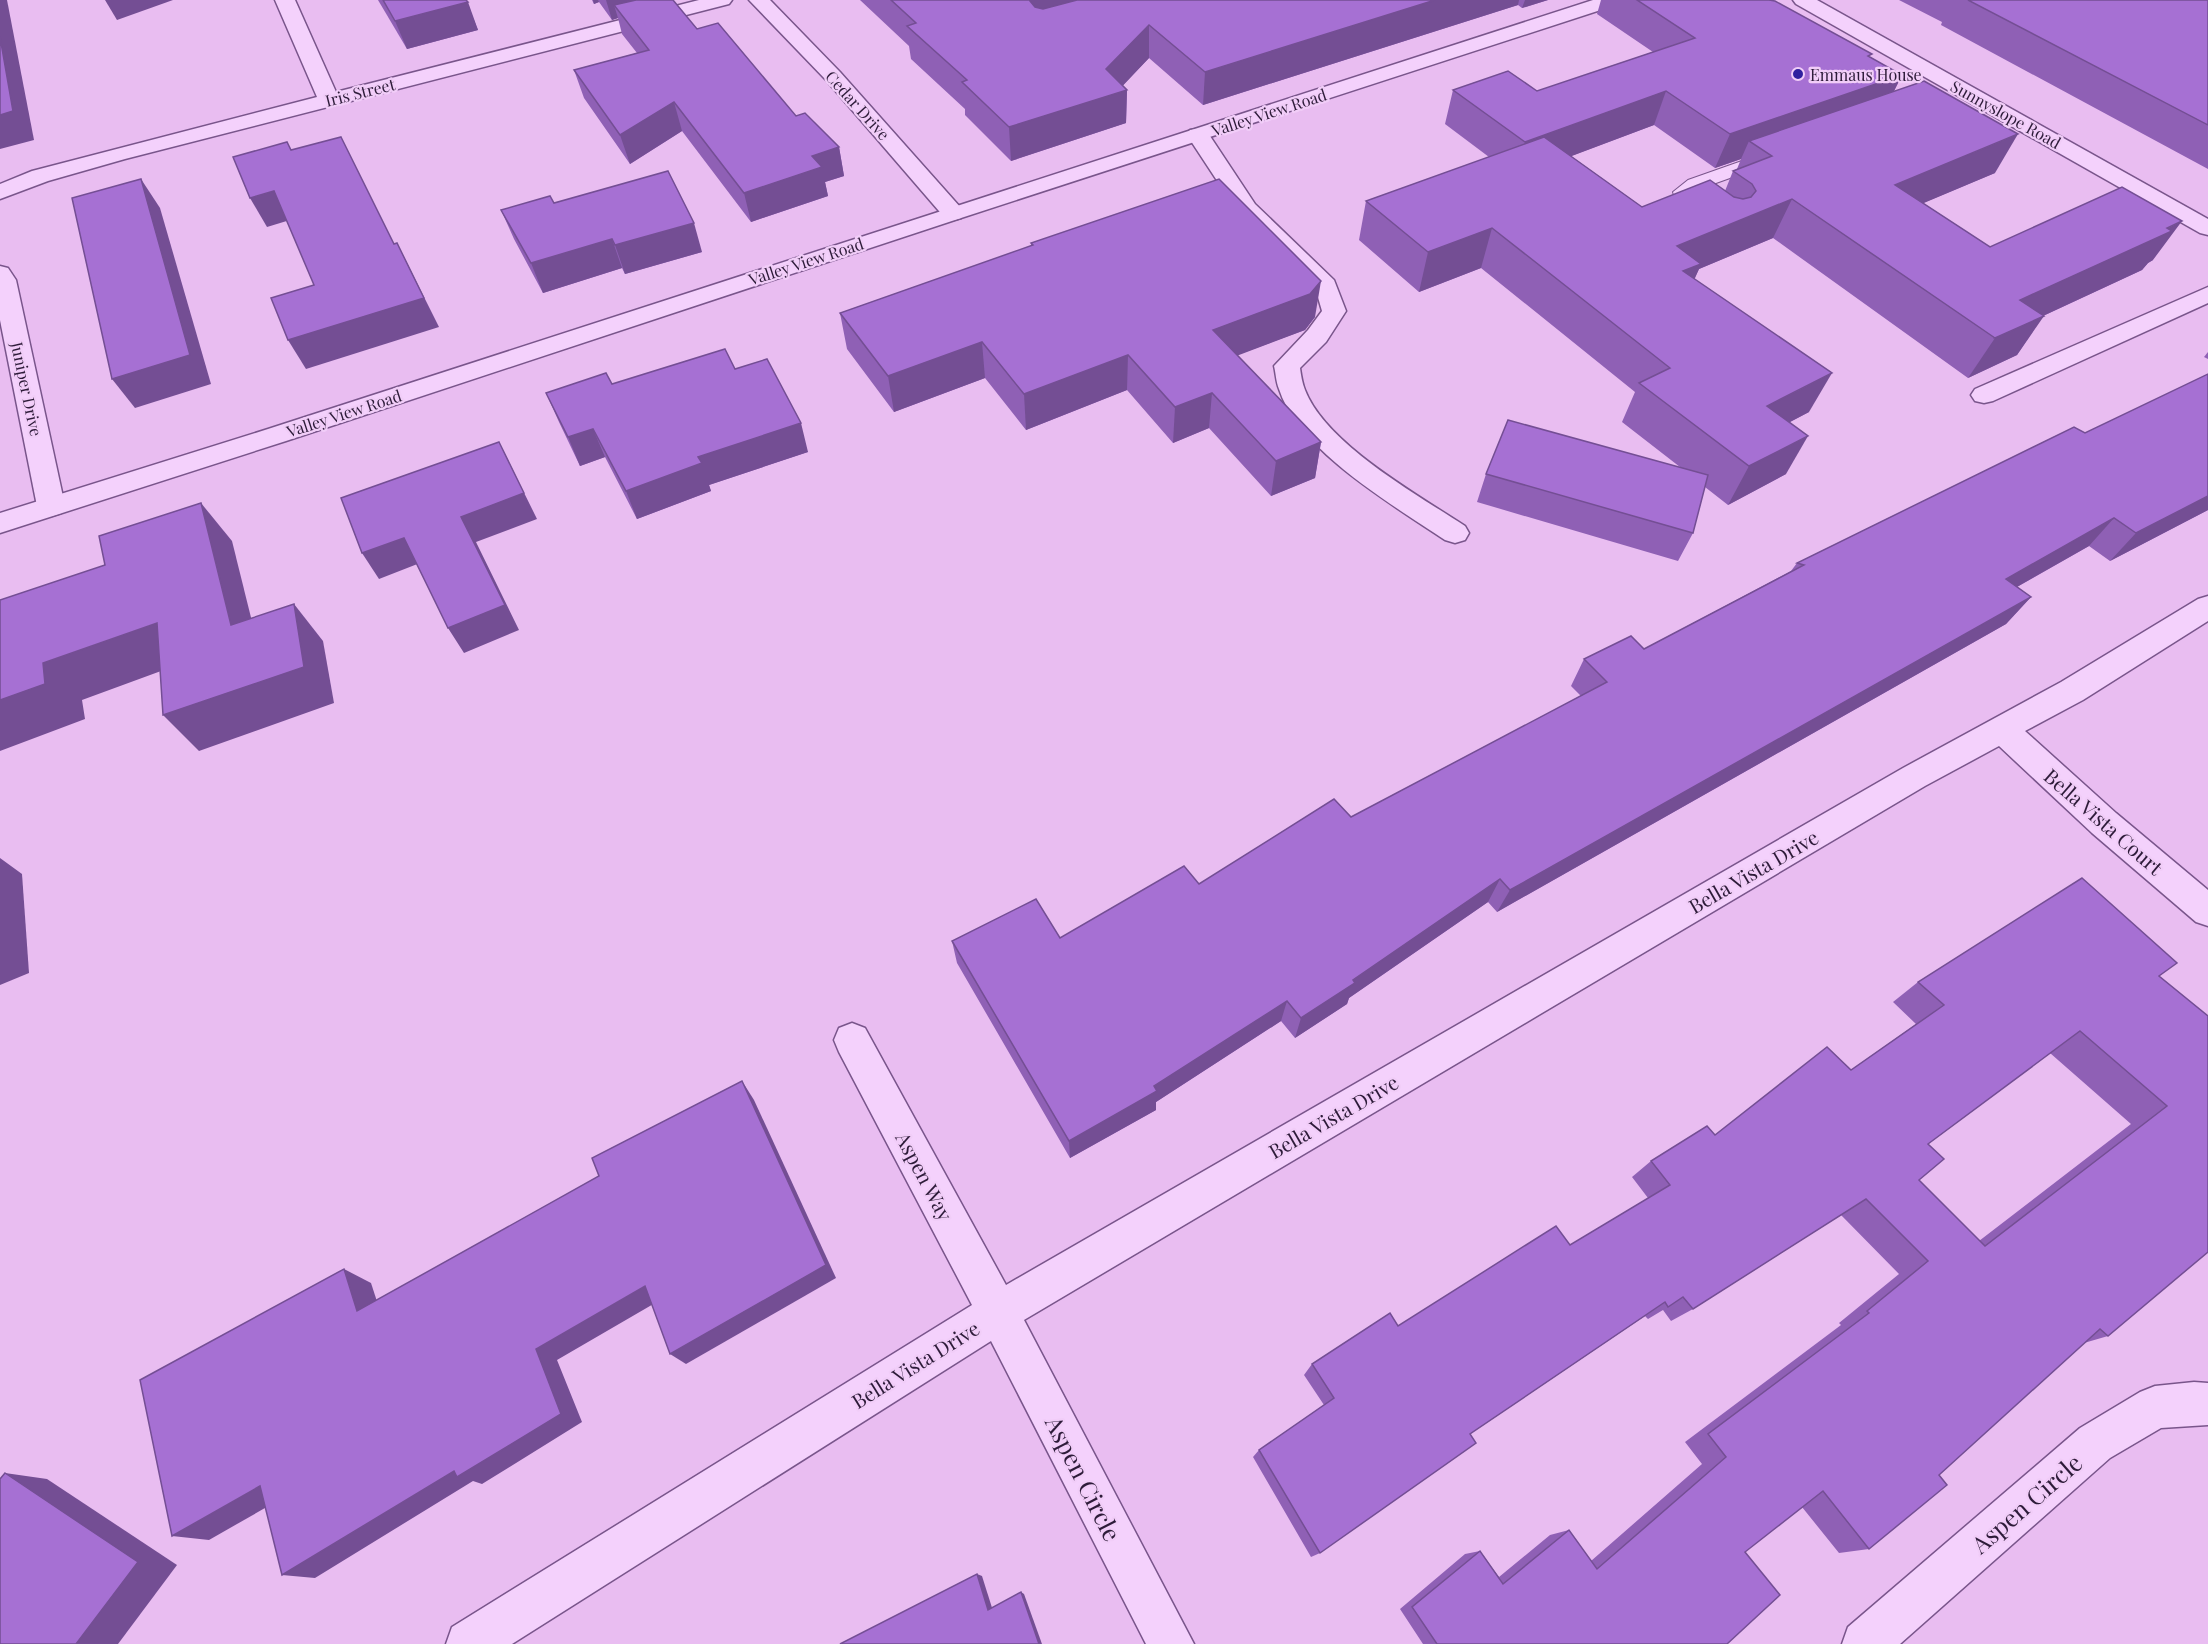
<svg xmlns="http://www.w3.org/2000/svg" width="2208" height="1644" font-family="'Playfair Display',serif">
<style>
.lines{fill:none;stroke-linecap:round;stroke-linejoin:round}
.service-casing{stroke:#79558b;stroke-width:2}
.minor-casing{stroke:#79558b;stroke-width:3}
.tertiary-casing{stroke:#79558b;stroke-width:3}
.service{fill:#f4d1fc;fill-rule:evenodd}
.minor{fill:#f4d1fc;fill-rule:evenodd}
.tertiary{fill:#f4d1fc;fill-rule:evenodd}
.wall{fill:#8f60b5;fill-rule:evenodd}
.shaded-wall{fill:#744e94}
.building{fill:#a670d3;stroke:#744e94;stroke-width:1.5;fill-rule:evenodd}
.poi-dot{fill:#30209f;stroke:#f1cdf8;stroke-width:2}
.labels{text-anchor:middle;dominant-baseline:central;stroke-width:4.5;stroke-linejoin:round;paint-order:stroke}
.far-poi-label{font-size:16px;fill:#2d1b39;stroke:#f1cdf8;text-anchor:start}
.far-street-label{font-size:16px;fill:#2d1b39;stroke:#f1cdf8}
.street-label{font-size:20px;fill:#2d1b39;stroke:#f1cdf8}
.near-street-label{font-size:24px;fill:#2d1b39;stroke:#f1cdf8}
</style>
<rect width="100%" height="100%" fill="#e9bdf1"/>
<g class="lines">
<defs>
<path id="service" d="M1776,149l7,2 3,4 -3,4 -81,29 -7,6 1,5 22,18 -3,5c-19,4 -38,-13 -42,-30l15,-12z"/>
<g id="minor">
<polygon points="275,0 295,0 336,92 699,0 732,0 729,4 125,159 48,181 0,199 0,184 32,171 317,97"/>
<polygon points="749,0 770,0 840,72 961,208 964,213 961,218 953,220 945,218 826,80"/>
<path d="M1198,129l8,1 49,74 79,76 12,31 -20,31 -26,26c1,7 2,15 5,22 21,54 113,105 160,136l4,7 -4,7 -10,3 -10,-3c-52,-35 -146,-89 -166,-151 -3,-7 -3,-15 -5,-23l34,-36 14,-19 -7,-24 -76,-73 -52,-79 3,-5z"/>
<polygon points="0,266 8,268 16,280 65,506 61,513 51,516 41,513 37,506 0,320"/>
<polygon points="2208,287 2208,303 1993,401 1984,403 1975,401 1971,395 1975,389"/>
<polygon points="2208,596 2208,621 2083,700 2025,731 2116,813 2208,890 2208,926 2196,922 2092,833 1999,746 1925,786 1024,1320 1194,1644 1146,1644 991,1341 512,1644 446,1644 452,1627 972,1305 839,1052 834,1040 839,1028 852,1023 865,1028 1006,1285 1903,768 2061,682 2198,599"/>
<polygon points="2194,1382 2208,1383 2208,1425 2161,1428 2110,1458 1900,1644 1842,1644 1848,1627 2080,1428 2140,1392 2155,1386"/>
</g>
<g id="tertiary">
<polygon points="1593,0 1622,0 1619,4 961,218 286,441 0,533 0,513 268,429"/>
<polygon points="1793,0 1817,0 2208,219 2208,235 2200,233 1796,4"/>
</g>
</defs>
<!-- service casing -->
<use href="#service" class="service-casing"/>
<!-- minor casing -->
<use href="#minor" class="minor-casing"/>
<!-- tertiary casing -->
<use href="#tertiary" class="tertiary-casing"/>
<!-- service -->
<use href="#service" class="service"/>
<!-- minor -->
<use href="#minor" class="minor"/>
<!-- tertiary -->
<use href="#tertiary" class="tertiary"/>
</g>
<!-- wall -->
<g class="wall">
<polygon points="378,0 466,0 478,30 407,49"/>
<polygon points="592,0 673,0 697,29 796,116 839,147 844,176 825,182 828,196 751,222 682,131 630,164 584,98 574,70 637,53 622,34 618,18 612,20 599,2 594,4"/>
<polygon points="860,0 1548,0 1522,8 1518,5 1203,105 1149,58 1122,86 1127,90 1126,123 1011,161 965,115 965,109 911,59 909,46"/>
<path d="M1601,0h168l133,75 -8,16 101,82 -72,30 67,44 163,13 -5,3 -6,7 -99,46 -26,39 -49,23 -195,-140 -74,31 -5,10 115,133 -19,10 -4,52 -58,31 -23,-18 -12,46 -15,28 -201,-59 9,-28 194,-7 -58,-45 13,-30 -154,-124 -62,24 -60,-52 7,-39 123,-44 -44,-33 8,-34 84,1 116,-39 -56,-38zM1654,125l61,43 26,-9 -4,10 -4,2 -8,20 -83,16 -71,-51z"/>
<polygon points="1899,0 2208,0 2208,169 1941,25 1942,22"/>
<polygon points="554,203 702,252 625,274 622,268 543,293 514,239 501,210"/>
<polygon points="1031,243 1315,317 1305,330 1237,355 1321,442 1315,478 1271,496 1209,428 1173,443 1127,390 1026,430 985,378 894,412 847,349 840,313 1031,246"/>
<polygon points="2208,352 2208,359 2204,357"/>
<polygon points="735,369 808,452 709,485 711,491 637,519 605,457 580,466 559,422 546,393 612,384"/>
<polygon points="2074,427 2208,510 2110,561 2089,546 2017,587 2031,597 2006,624 1497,912 1488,902 1349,998 1347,1004 1295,1038 1281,1021 1156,1102 1156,1110 1070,1158 957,963 952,941 1060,938 1199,884 1351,817 1581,696 1571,686 1584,659 1644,649 1791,571 1797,563"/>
<path d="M2159,976l49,40 -100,320 -24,7 -145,132 -70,74 -30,4 -37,-46 -57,45 -18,92h-304l-23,-35 65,-55 15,-3 19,26 51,-42 19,-5 22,31 111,-97 -17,-22 156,-117 -2,-2 60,-49 -58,-59 -148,94 -22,12 -8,-11 -15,9 -3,-3 -175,118 -150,119 -9,4 -58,-100 6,-7 65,-45 -20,-30 8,-11 86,-38 172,-81 78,-47 -16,-21 19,-16 64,-26 136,-65 65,-46 -23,-22 25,-20zM2050,1053l81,71 -152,117 -60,-61 9,-36z"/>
</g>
<!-- shaded-wall -->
<g class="shaded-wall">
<polygon points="0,0 7,0 34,140 0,149"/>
<polygon points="105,0 173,0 117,20"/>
<polygon points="593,0 598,0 599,2 594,4"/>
<polygon points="606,0 661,0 614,5 618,18 612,20"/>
<polygon points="1031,0 1138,0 1036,28 1030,1"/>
<polygon points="1435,0 1519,0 1518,5 1203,105 1205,72"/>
<polygon points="1525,0 1548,0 1522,8"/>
<polygon points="468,2 478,30 407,49 395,21"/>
<polygon points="1149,25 1149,58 1115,94 1127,90 1126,123 1011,161 1009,127 1106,69"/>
<polygon points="1902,75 1885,109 1749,141 1741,159 1715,168 1730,134"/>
<polygon points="1666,91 1654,125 1516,177 1525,142"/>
<polygon points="674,102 682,131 630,164 620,135"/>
<polygon points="2018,134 1995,173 1874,224 1895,185"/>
<polygon points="839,147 844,176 825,182 828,196 751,222 744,193 812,156"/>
<polygon points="141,179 160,208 211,384 135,408 112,379"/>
<polygon points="274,191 290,220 267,227 250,198"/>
<polygon points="1792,199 1773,238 1699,269 1684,303 1677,246"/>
<polygon points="2182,221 2153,260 2148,263 2142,270 1993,339 2020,300"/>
<polygon points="694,223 702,252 625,274 615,245"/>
<polygon points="1492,228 1481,268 1419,292 1428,252"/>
<polygon points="612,239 622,268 543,293 531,263"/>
<polygon points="397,243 439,327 306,369 288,340"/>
<polygon points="1321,281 1315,317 1305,330 1210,366 1213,330"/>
<polygon points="2044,316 2017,355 1968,378 1995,338"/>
<polygon points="982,342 985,378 894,412 888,376"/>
<polygon points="1128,355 1127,390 1026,430 1024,394"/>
<polygon points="1832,373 1809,412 1746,445 1767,406"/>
<polygon points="1212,393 1209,428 1173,443 1175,407"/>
<polygon points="801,423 808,452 709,485 711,491 637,519 626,491 698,457"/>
<polygon points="593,429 605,457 580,466 568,437"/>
<polygon points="1808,436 1786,474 1728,505 1749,466"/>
<polygon points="499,442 537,519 476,542 519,630 464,653 448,628 461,517"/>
<polygon points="1321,442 1315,478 1271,496 1276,461"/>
<polygon points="2208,496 2208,510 2110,561 2136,533"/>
<polygon points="201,503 232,541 262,662 231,625"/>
<polygon points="2114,518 2089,546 1983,606 2006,579"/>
<polygon points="404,538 420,563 379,579 362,553"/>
<polygon points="2031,597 2006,624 1497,912 1510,890"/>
<polygon points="294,604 323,641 334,703 199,751 163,715"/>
<polygon points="157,623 191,660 82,700 85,719 0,751 0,700 43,663"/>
<polygon points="0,858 22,874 29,973 0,985"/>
<polygon points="1500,879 1488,902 1349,998 1347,1004 1295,1038 1301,1018 1353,980"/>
<polygon points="1287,1001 1281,1021 1156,1102 1156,1110 1070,1158 1069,1141"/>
<polygon points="742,1081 754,1100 836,1278 686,1364 670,1354"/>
<polygon points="344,1269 371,1283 384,1323 357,1311"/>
<polygon points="645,1286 662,1299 557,1360 582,1422 482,1484 473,1481 315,1578 282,1575 454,1471 536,1349"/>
<polygon points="5,1473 47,1479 177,1565 118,1644 76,1644"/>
<polygon points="260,1486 293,1492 209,1540 172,1536"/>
<polygon points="977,1574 982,1576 993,1611 988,1610"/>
<polygon points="1021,1592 1024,1594 1042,1644 1039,1644"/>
</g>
<!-- building -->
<g class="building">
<polygon points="383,0 466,0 468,2 395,21"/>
<polygon points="636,0 673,0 697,29 718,23 796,116 805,113 839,147 812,156 822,167 744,193 674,102 620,135 574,70 649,50 614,5"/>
<polygon points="891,0 1031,0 1030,1 1035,7 1043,9 1077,0 1435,0 1205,72 1149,25 1106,69 1127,90 1009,127 962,82 967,80 907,26 916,23"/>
<polygon points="1637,0 1769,0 1775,1 1872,54 1868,56 1902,75 1730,134 1666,91 1525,142 1453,90 1508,71 1537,91 1695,38"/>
<polygon points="1968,0 2208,0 2208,125"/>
<polygon points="0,37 13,111 0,115"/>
<polygon points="1924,81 2018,134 1895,185 1990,247 2122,187 2182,221 2167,228 2172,231 2020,300 2044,316 1995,338 1792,199 1677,246 1701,264 1683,271 1832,373 1767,406 1808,436 1749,466 1639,383 1670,368 1492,228 1428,252 1366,201 1544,137 1642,207 1710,180 1734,197 1743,199 1751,197 1756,191 1752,184 1733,171 1772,156 1749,141"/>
<polygon points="341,137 394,244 397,243 424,298 288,340 271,298 314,285 274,191 250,198 233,157 287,142 291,150"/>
<polygon points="668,171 694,223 615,245 612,239 531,263 501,210 550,196 554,203"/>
<polygon points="141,179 190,355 112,379 72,198"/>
<polygon points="1219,179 1321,281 1310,294 1213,330 1321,442 1276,461 1212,393 1175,407 1128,355 1024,394 982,342 888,376 840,313 1033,245 1031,243"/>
<polygon points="725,349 735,369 767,359 801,423 698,457 702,463 626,491 593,429 568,437 546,393 606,373 612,384"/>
<polygon points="2208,374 2208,496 2136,533 2114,518 2006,579 2031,597 1510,890 1500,879 1353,980 1355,983 1301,1018 1287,1001 1154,1086 1157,1091 1069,1141 952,941 1036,899 1060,938 1184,866 1199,884 1334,799 1351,817 1607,682 1584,659 1631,636 1644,649 1804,565 1797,563 2074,427 2085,433"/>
<polygon points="1508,420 1708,475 1693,533 1486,474"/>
<polygon points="499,442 524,493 461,517 505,605 448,628 404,538 362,553 341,498"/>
<polygon points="201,503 231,625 294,604 304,667 163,715 157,623 43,663 45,684 0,700 0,600 105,565 99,536"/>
<path d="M2082,878l95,85 -18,13 49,40v236l-100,84 -8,-7 -161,146 8,10 -78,64 -46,-58 -78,61 35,43 -53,49h-290l-25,-37 68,-56 23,33 66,-54 28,39 129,-112 -18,-23 161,-121 -2,-2 61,-50 -62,-62 -173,110 -10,-12 -15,10 -3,-5 -195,132 6,9 -156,110 -61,-103 75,-52 -22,-34 78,-51 8,13 158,-100 14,19 100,-60 -19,-24 56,-35 8,9 112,-88 24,23 93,-65 -26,-23zM2080,1031l87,75 -182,140 -66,-66 25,-21 -16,-15z"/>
<polygon points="742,1081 826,1265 670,1354 645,1286 536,1349 561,1414 457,1477 454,1471 282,1575 260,1486 172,1536 140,1380 344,1269 357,1311 599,1176 592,1158"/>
<polygon points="5,1473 138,1562 76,1644 0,1644 0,1479"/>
<polygon points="977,1574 988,1610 1021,1592 1039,1644 840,1644"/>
</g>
<!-- markers -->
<circle class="poi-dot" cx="1798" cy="74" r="6"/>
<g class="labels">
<!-- far-poi labels -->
<g class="far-poi-label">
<text x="1810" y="74">Emmaus House</text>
</g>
<!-- far-street labels -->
<g class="far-street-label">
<text transform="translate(360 92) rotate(-14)">Iris Street</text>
<text transform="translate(858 105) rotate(48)">Cedar Drive</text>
<text transform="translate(1269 112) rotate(-18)">Valley View Road</text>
<text transform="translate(2006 114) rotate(29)">Sunnyslope Road</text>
<text transform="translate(806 261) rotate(-18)">Valley View Road</text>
<text transform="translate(27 389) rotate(78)">Juniper Drive</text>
<text transform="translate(344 413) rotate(-18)">Valley View Road</text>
</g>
<!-- street labels -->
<g class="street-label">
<text transform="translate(2104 821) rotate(41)">Bella Vista Court</text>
<text transform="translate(1753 871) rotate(-30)">Bella Vista Drive</text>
<text transform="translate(1333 1116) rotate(-30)">Bella Vista Drive</text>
<text transform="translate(925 1176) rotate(62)">Aspen Way</text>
<text transform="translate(915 1364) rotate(-32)">Bella Vista Drive</text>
</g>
<!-- near-street labels -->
<g class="near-street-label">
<text transform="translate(1084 1478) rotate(63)">Aspen Circle</text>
<text transform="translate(2026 1503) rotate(-41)">Aspen Circle</text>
</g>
</g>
</svg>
